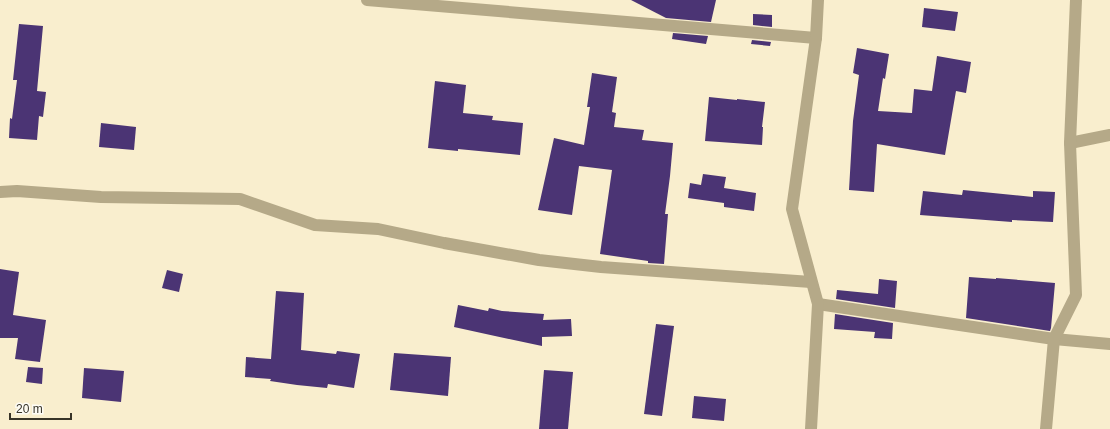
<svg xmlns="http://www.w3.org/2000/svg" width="1110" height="429" font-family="Arial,sans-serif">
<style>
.building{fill:#4b3474}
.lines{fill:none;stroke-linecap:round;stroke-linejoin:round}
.minor{stroke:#b5a988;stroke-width:12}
</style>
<rect width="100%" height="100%" fill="#f9eece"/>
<!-- building -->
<g class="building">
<polygon points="631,0 716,0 711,22 666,18"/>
<polygon points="924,8 958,12 955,31 922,27"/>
<polygon points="753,14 772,15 772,27 753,25"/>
<polygon points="19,24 43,26 37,91 46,92 43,117 39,116 37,140 9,138 10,118 12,119 17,80 13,80"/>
<polygon points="673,33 708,36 706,44 672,39"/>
<polygon points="752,40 771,42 770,46 751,44"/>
<polygon points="857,48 889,54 885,79 883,78 878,111 912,113 914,89 932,91 937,56 971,62 966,93 956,91 945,155 877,144 874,192 849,190 853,121 859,75 853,73"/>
<polygon points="592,73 617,77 612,112 616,113 614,127 644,130 642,140 673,143 670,176 665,214 668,214 664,264 648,263 648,261 600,254 612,170 579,166 572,215 538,210 554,138 584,145 590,107 587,107"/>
<polygon points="435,81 466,85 463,113 493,116 492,120 523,123 520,155 458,149 458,151 428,148"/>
<polygon points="709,97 737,100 737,99 765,102 762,127 763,127 762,145 705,141"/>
<polygon points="101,123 136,127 134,150 99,147"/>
<polygon points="703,174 726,177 724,188 756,193 754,211 724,207 724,203 688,198 690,183 701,185"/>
<polygon points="963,190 1033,197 1033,191 1055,192 1053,222 1012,220 1012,222 920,215 923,191 962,195"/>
<polygon points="0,269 19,272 13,315 46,320 40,362 15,359 18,338 0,338"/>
<polygon points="167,270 183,274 179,292 162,288"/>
<polygon points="969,277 996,279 996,278 1055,283 1051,328 1050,331 966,318"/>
<polygon points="879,279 897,281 895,308 836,299 837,290 878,294"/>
<polygon points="276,291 304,293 301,350 336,354 337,351 360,354 354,388 328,384 327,388 297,385 270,381 271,379 245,377 246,357 271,359"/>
<polygon points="458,305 488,311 489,308 502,311 544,314 543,320 571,319 572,336 542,337 542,346 495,336 454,327"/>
<polygon points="835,314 893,323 892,339 874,338 875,332 834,329"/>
<polygon points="656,324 674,326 662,416 644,414"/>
<polygon points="394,353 451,357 448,396 390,390"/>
<polygon points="28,367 43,368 42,384 26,382"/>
<polygon points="84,368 124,371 121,402 82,398"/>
<polygon points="544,370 573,372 568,429 539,429"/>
<polygon points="694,396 726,399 724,421 692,418"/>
</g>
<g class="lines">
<!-- minor -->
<g class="minor">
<polyline points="367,0 816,38"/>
<polyline points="1070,143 1110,135"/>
<polyline points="0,192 17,191 101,197 240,199 315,225 378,229 444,243 539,260 601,267 811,282"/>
<polyline points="818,304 1054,339 1110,344"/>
<polyline points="811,429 818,304 792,209 816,38 818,0"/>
<polyline points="1046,429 1054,339 1076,295 1070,143 1076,0"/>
</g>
</g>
<!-- scale -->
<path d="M10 413v6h61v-6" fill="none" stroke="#383428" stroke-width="2"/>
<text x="16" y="413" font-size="12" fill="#383428" stroke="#fdfbf5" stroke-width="3" paint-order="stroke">20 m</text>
</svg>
